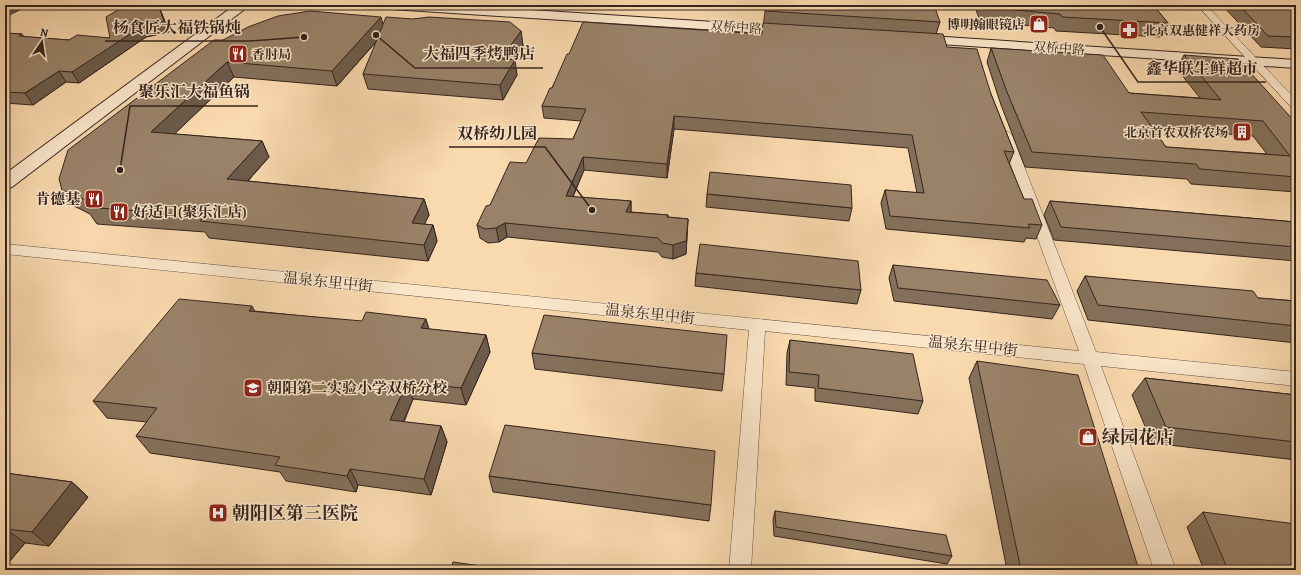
<svg xmlns="http://www.w3.org/2000/svg" width="1301" height="575" font-family="Alegreya,'Noto Serif SC',serif">
<style>
.lines{fill:none;stroke-linecap:round;stroke-linejoin:round}
.street-casing{stroke:#655142;stroke-width:1}
.secondary-casing{stroke:#34241e;stroke-width:2}
.street{fill:#fbe6ca;fill-rule:evenodd}
.secondary{fill:#fbe6ca;fill-rule:evenodd}
.wall{fill:#84705a;stroke:#34241e;fill-rule:evenodd}
.shaded-wall{fill:#6c5b4a;stroke:#34241e}
.building{fill:#9a8269;stroke:#34241e;fill-rule:evenodd}
.labels{text-anchor:middle;dominant-baseline:central;stroke-width:3;stroke-linejoin:round;paint-order:stroke}
.far-poi-label{font-size:13px;font-weight:bold;fill:#34241e;stroke:#fbe6ca;text-anchor:end}
.far-street-label{font-size:13px;fill:#34241e;stroke:#fbe6ca}
.poi-label{font-size:15px;font-weight:bold;fill:#34241e;stroke:#fbe6ca;text-anchor:start}
.street-label{font-size:15px;fill:#34241e;stroke:#fbe6ca}
.near-poi-label{font-size:18px;font-weight:bold;fill:#34241e;stroke:#fbe6ca;text-anchor:start}
.leader{fill:none;stroke:#34241e;stroke-width:1.5}
.callout-dot{fill:#34241e;stroke:#fbe6ca;stroke-width:1.5}
.callout-label{font-size:16px;text-anchor:middle;font-weight:bold;fill:#34241e;stroke:#fbe6ca;stroke-width:3;stroke-linejoin:round;paint-order:stroke}
</style>
<rect width="100%" height="100%" fill="#f9d9ae"/>
<filter id="stains"><feTurbulence type="fractalNoise" baseFrequency=".005" numOctaves="4"/><feColorMatrix values="0 0 0 0 .2 0 0 0 0 .09 0 0 0 0 .02 0 0 0 .5 -.17"/></filter>
<radialGradient id="worn" r=".72"><stop offset=".6" stop-color="#630" stop-opacity="0"/><stop offset="1" stop-color="#630" stop-opacity=".3"/></radialGradient>
<g class="lines">
<defs>
<g id="street">
<polygon points="1197,5 1206,5 1296,100 1296,109 1292,108"/>
<polygon points="1006,131 1010,133 1012,135 1096,352 1296,372 1296,386 1101,366 1176,570 1154,570 1084,364 765,331 751,570 729,570 749,330 5,254 5,244 1079,351 1000,135 1002,133"/>
</g>
<g id="secondary">
<polygon points="235,5 250,5 12,187 5,189 5,174"/>
<polygon points="384,5 452,5 793,27 798,28 800,31 798,34 793,35 391,9 386,8"/>
<polygon points="915,35 1296,60 1296,68 910,42 908,39 910,36"/>
</g>
</defs>
<!-- street casing -->
<use href="#street" class="street-casing"/>
<!-- secondary casing -->
<use href="#secondary" class="secondary-casing"/>
<!-- street -->
<use href="#street" class="street"/>
<!-- secondary -->
<use href="#secondary" class="secondary"/>
</g>
<!-- wall -->
<g class="wall">
<polygon points="158,5 162,14 169,32 146,37 79,83 66,82 33,105 5,103 5,33 22,34 24,37 69,40 110,38"/>
<polygon points="766,5 940,22 936,34 947,47 991,94 1014,152 1009,164 1024,199 1042,225 1036,239 1026,238 1024,242 886,229 881,203 885,190 917,193 908,148 674,129 667,178 584,170 573,197 631,201 631,212 668,215 668,217 688,219 686,254 673,259 662,257 658,252 507,237 499,242 488,243 480,238 477,225 490,205 526,163 573,139 581,121 544,118 542,106 552,88 569,54 762,34"/>
<polygon points="974,5 1153,5 1168,23 1161,37 1056,31 1054,28 1000,23 1000,24 981,23"/>
<polygon points="1222,5 1296,5 1296,49 1261,47"/>
<polygon points="383,25 521,31 523,46 513,60 517,75 503,100 368,89 363,74 377,41 337,86 234,77 174,134 262,141 269,157 248,181 424,199 429,215 424,224 433,225 437,241 428,261 209,238 205,232 97,224 90,214 74,206 62,190 223,40"/>
<path d="M991,48l138,45 71,5 -23,-29 7,-14 112,68v69l-105,-8 -4,-5 -162,-12 -24,-62 -14,-43zM1152,128l101,8 14,18 -101,-7z"/>
<polygon points="707,194 852,208 849,221 706,207"/>
<polygon points="1050,201 1296,222 1296,261 1054,240 1044,215"/>
<polygon points="893,265 1060,305 1052,319 894,301 889,278"/>
<polygon points="696,273 861,290 857,304 695,286"/>
<polygon points="1085,276 1258,298 1296,301 1296,343 1088,320 1077,291"/>
<polygon points="254,311 486,335 490,352 466,405 413,399 404,422 441,426 447,442 431,495 358,485 356,492 286,481 280,472 150,453 136,436 147,422 107,418 93,401"/>
<polygon points="790,340 923,401 918,414 815,401 815,388 786,385 787,353"/>
<polygon points="532,353 724,374 722,391 535,369"/>
<polygon points="977,361 1139,570 1007,570 969,378"/>
<polygon points="1145,378 1296,395 1296,460 1152,443 1132,395"/>
<polygon points="5,473 72,482 88,497 49,546 25,543 5,567"/>
<polygon points="489,476 711,505 709,521 493,492"/>
<polygon points="775,511 952,556 947,564 774,536 773,520"/>
<polygon points="1203,512 1296,570 1204,570 1187,527"/>
</g>
<!-- shaded-wall -->
<g class="shaded-wall">
<polygon points="5,5 30,5 5,17"/>
<polygon points="158,5 162,14 169,32 146,37 79,83 72,72"/>
<polygon points="381,17 385,31 337,86 332,71"/>
<polygon points="521,31 523,46 504,73 501,59"/>
<polygon points="515,60 517,75 503,100 500,85"/>
<polygon points="227,62 234,77 160,148 151,132"/>
<polygon points="59,71 66,82 33,105 25,93"/>
<polygon points="674,116 674,129 667,178 667,164"/>
<polygon points="262,141 269,157 235,195 227,179"/>
<polygon points="583,157 584,170 567,210 566,196"/>
<polygon points="424,199 429,215 417,240 412,223"/>
<polygon points="631,201 631,215 626,212"/>
<polygon points="688,219 686,254 673,259 673,245"/>
<polygon points="505,223 507,237 499,242 496,228"/>
<polygon points="433,225 437,241 428,261 424,245"/>
<polygon points="252,306 261,323 249,311"/>
<polygon points="426,319 431,335 421,328"/>
<polygon points="486,335 490,352 466,405 461,388"/>
<polygon points="407,382 413,399 397,437 390,420"/>
<polygon points="441,426 447,442 431,495 424,479"/>
<polygon points="350,469 358,485 356,492 347,476"/>
<polygon points="72,482 88,497 49,546 32,532"/>
<polygon points="6,529 25,543 5,567 5,530"/>
</g>
<!-- building -->
<g class="building">
<polygon points="126,5 158,5 164,21 141,27 72,72 59,71 25,93 5,92 5,33 22,34 19,36 69,40 77,35 110,38 106,17"/>
<polygon points="766,5 934,5 940,22 765,11"/>
<polygon points="984,5 1153,5 1168,23 1062,17 1060,14 1004,9 1005,10 986,9"/>
<polygon points="1239,5 1296,5 1296,37 1268,36"/>
<polygon points="310,11 381,17 332,71 227,62 151,132 262,141 227,179 424,199 412,223 433,225 424,245 200,221 205,216 86,207 91,202 62,190 59,179 68,150 214,40 223,40 248,27 278,16"/>
<polygon points="386,17 413,19 429,17 510,22 521,31 501,59 515,60 500,85 363,74"/>
<polygon points="583,22 762,34 763,23 943,34 947,47 977,49 991,94 1014,152 1004,151 1024,199 1032,199 1042,225 1028,224 1030,228 890,216 885,190 924,193 912,135 674,116 667,164 583,157 566,196 631,201 626,212 668,215 667,217 688,219 686,241 673,245 662,243 658,238 505,223 496,228 485,229 477,225 486,206 490,205 510,162 526,163 539,138 573,139 586,109 542,106 550,88 552,88 567,54 569,54"/>
<path d="M991,48l112,7 26,38 92,7 -37,-45 54,4 58,64v54l-96,-8 -4,-5 -164,-12 -25,-60zM1141,112l122,9 27,35 -124,-9z"/>
<polygon points="710,172 851,185 852,208 707,194"/>
<polygon points="1050,201 1296,222 1296,247 1061,227"/>
<polygon points="700,244 858,261 861,290 696,273"/>
<polygon points="893,265 1047,280 1060,305 898,288"/>
<polygon points="1085,276 1253,291 1258,298 1296,301 1296,326 1098,305"/>
<polygon points="179,299 252,306 249,311 362,321 366,312 426,319 421,328 486,335 461,388 407,382 390,420 441,426 424,479 350,469 347,476 275,465 280,457 136,436 157,408 93,401"/>
<polygon points="544,315 727,335 724,374 532,353"/>
<polygon points="790,340 913,354 923,401 818,388 819,375 789,372"/>
<polygon points="977,361 1078,375 1139,570 1021,570"/>
<polygon points="1145,378 1296,395 1296,442 1166,427"/>
<polygon points="505,425 715,451 711,505 489,476"/>
<polygon points="5,473 72,482 32,532 6,529 5,530"/>
<polygon points="775,511 946,535 952,556 776,527"/>
<polygon points="1203,512 1296,524 1296,570 1228,570"/>
<polygon points="453,562 509,570 450,570"/>
</g>
<!-- icons -->
<defs>
<symbol id="shop-square" viewBox="-11 -11 22 22"><rect x="-9" y="-9" width="18" height="18" rx="4" fill="#8f2418" stroke="#fbe6ca"/><path d="M-5-2.5h2.3a2.7 3.5 0 0 1 5.4 0H5L5.5 6h-11ZM-1.5-2.5h3a1.5 2.3 0 0 0-3 0Z" fill="#fff"/></symbol>
<symbol id="pharmacy-square" viewBox="-11 -11 22 22"><rect x="-9" y="-9" width="18" height="18" rx="4" fill="#8f2418" stroke="#fbe6ca"/><path d="M-2-6h4v4h4v4h-4v4h-4v-4h-4v-4h4Z" fill="#fff"/></symbol>
<symbol id="restaurant-square" viewBox="-11 -11 22 22"><rect x="-9" y="-9" width="18" height="18" rx="4" fill="#8f2418" stroke="#fbe6ca"/><path d="M-5-6h1v4h1v-4h1v4h1v-4h1v5L-1.5 .5V6h-2V.5L-5-1ZM5-6V6H3V1.5H1.5Q1.5-4 5-6Z" fill="#fff"/></symbol>
<symbol id="building-square" viewBox="-11 -11 22 22"><rect x="-9" y="-9" width="18" height="18" rx="4" fill="#8f2418" stroke="#fbe6ca"/><path d="M-4-6H4V6H1V3H-1V6H-4ZM-2.5-4.3h1.7v1.8h-1.7ZM.8-4.3h1.7v1.8H.8ZM-2.5-1h1.7V.8h-1.7ZM.8-1h1.7V.8H.8Z" fill="#fff"/></symbol>
<symbol id="school-square" viewBox="-11 -11 22 22"><rect x="-9" y="-9" width="18" height="18" rx="4" fill="#8f2418" stroke="#fbe6ca"/><path d="M0-5L7-2L0 1L-7-2ZM-4 1L0 2.5L4 1V4Q0 6-4 4Z" fill="#fff"/></symbol>
<symbol id="hospital-square" viewBox="-11 -11 22 22"><rect x="-9" y="-9" width="18" height="18" rx="4" fill="#8f2418" stroke="#fbe6ca"/><path d="M-5-5h3v3.5h4V-5h3V5h-3V1.5h-4V5h-3Z" fill="#fff"/></symbol>
</defs>
<g fill-rule="evenodd">
<use href="#shop-square" x="1028" y="13" width="22" height="22"/>
<use href="#pharmacy-square" x="1118" y="19" width="22" height="22"/>
<use href="#restaurant-square" x="227" y="43" width="22" height="22"/>
<use href="#building-square" x="1231" y="121" width="22" height="22"/>
<use href="#restaurant-square" x="83" y="188" width="22" height="22"/>
<use href="#restaurant-square" x="108" y="201" width="22" height="22"/>
<use href="#school-square" x="242" y="377" width="22" height="22"/>
<use href="#shop-square" x="1077" y="426" width="22" height="22"/>
<use href="#hospital-square" x="207" y="502" width="22" height="22"/>
</g>
<g class="labels">
<!-- far-poi labels -->
<g class="far-poi-label">
<text x="1025" y="24">博明翰眼镜店</text>
<text x="1143" y="30" text-anchor="start">北京双惠健祥大药房</text>
<text x="252" y="54" text-anchor="start">香肘局</text>
<text x="1228" y="132">北京首农双桥农场</text>
</g>
<!-- far-street labels -->
<g class="far-street-label">
<text transform="translate(736 27) rotate(4)">双桥中路</text>
<text transform="translate(1059 48) rotate(4)">双桥中路</text>
</g>
<!-- poi labels -->
<g class="poi-label">
<text x="80" y="199" text-anchor="end">肯德基</text>
<text x="133" y="212">好适口(聚乐汇店)</text>
<text x="267" y="388">朝阳第二实验小学双桥分校</text>
</g>
<!-- street labels -->
<g class="street-label">
<text transform="translate(328 282) rotate(6)">温泉东里中街</text>
<text transform="translate(650 314) rotate(6)">温泉东里中街</text>
<text transform="translate(973 346) rotate(6)">温泉东里中街</text>
</g>
<!-- near-poi labels -->
<g class="near-poi-label">
<text x="1102" y="437">绿园花店</text>
<text x="232" y="513">朝阳区第三医院</text>
</g>
</g>
<!-- callouts -->
<path class="leader" d="M304 37L249 41H105M376 35L415 68H543M1100 27L1138 82H1266M120 170L130 106H258M592 210L545 147H449"/>
<g class="callout-dot">
<circle cx="304" cy="37" r="4"/>
<circle cx="376" cy="35" r="4"/>
<circle cx="1100" cy="27" r="4"/>
<circle cx="120" cy="170" r="4"/>
<circle cx="592" cy="210" r="4"/>
</g>
<g class="callout-label">
<text x="177" y="33">杨食匠大福铁锅炖</text>
<text x="479" y="59">大福四季烤鸭店</text>
<text x="1202" y="74">鑫华联生鲜超市</text>
<text x="194" y="97">聚乐汇大福鱼锅</text>
<text x="497" y="139">双桥幼儿园</text>
</g>
<!-- margin -->
<rect width="1301" height="575" fill="none" stroke="#f9d9ae" stroke-width="20"/>
<rect x="6" y="6" width="1289" height="563" fill="none" stroke="#34241e" stroke-width="2"/>
<rect x="10" y="10" width="1281" height="555" fill="none" stroke="#34241e"/>
<!-- north arrow -->
<g transform="translate(42 42) rotate(13)" stroke="#fbe6ca" stroke-width="3" paint-order="stroke">
<path d="M0-3L7 15L0 10L-7 15Z" fill="#34241e"/>
<text y="-6" font-size="11" font-weight="bold" text-anchor="middle" fill="#34241e">N</text>
</g>
<rect width="100%" height="100%" filter="url(#stains)"/>
<rect width="100%" height="100%" fill="url(#worn)"/>
</svg>
